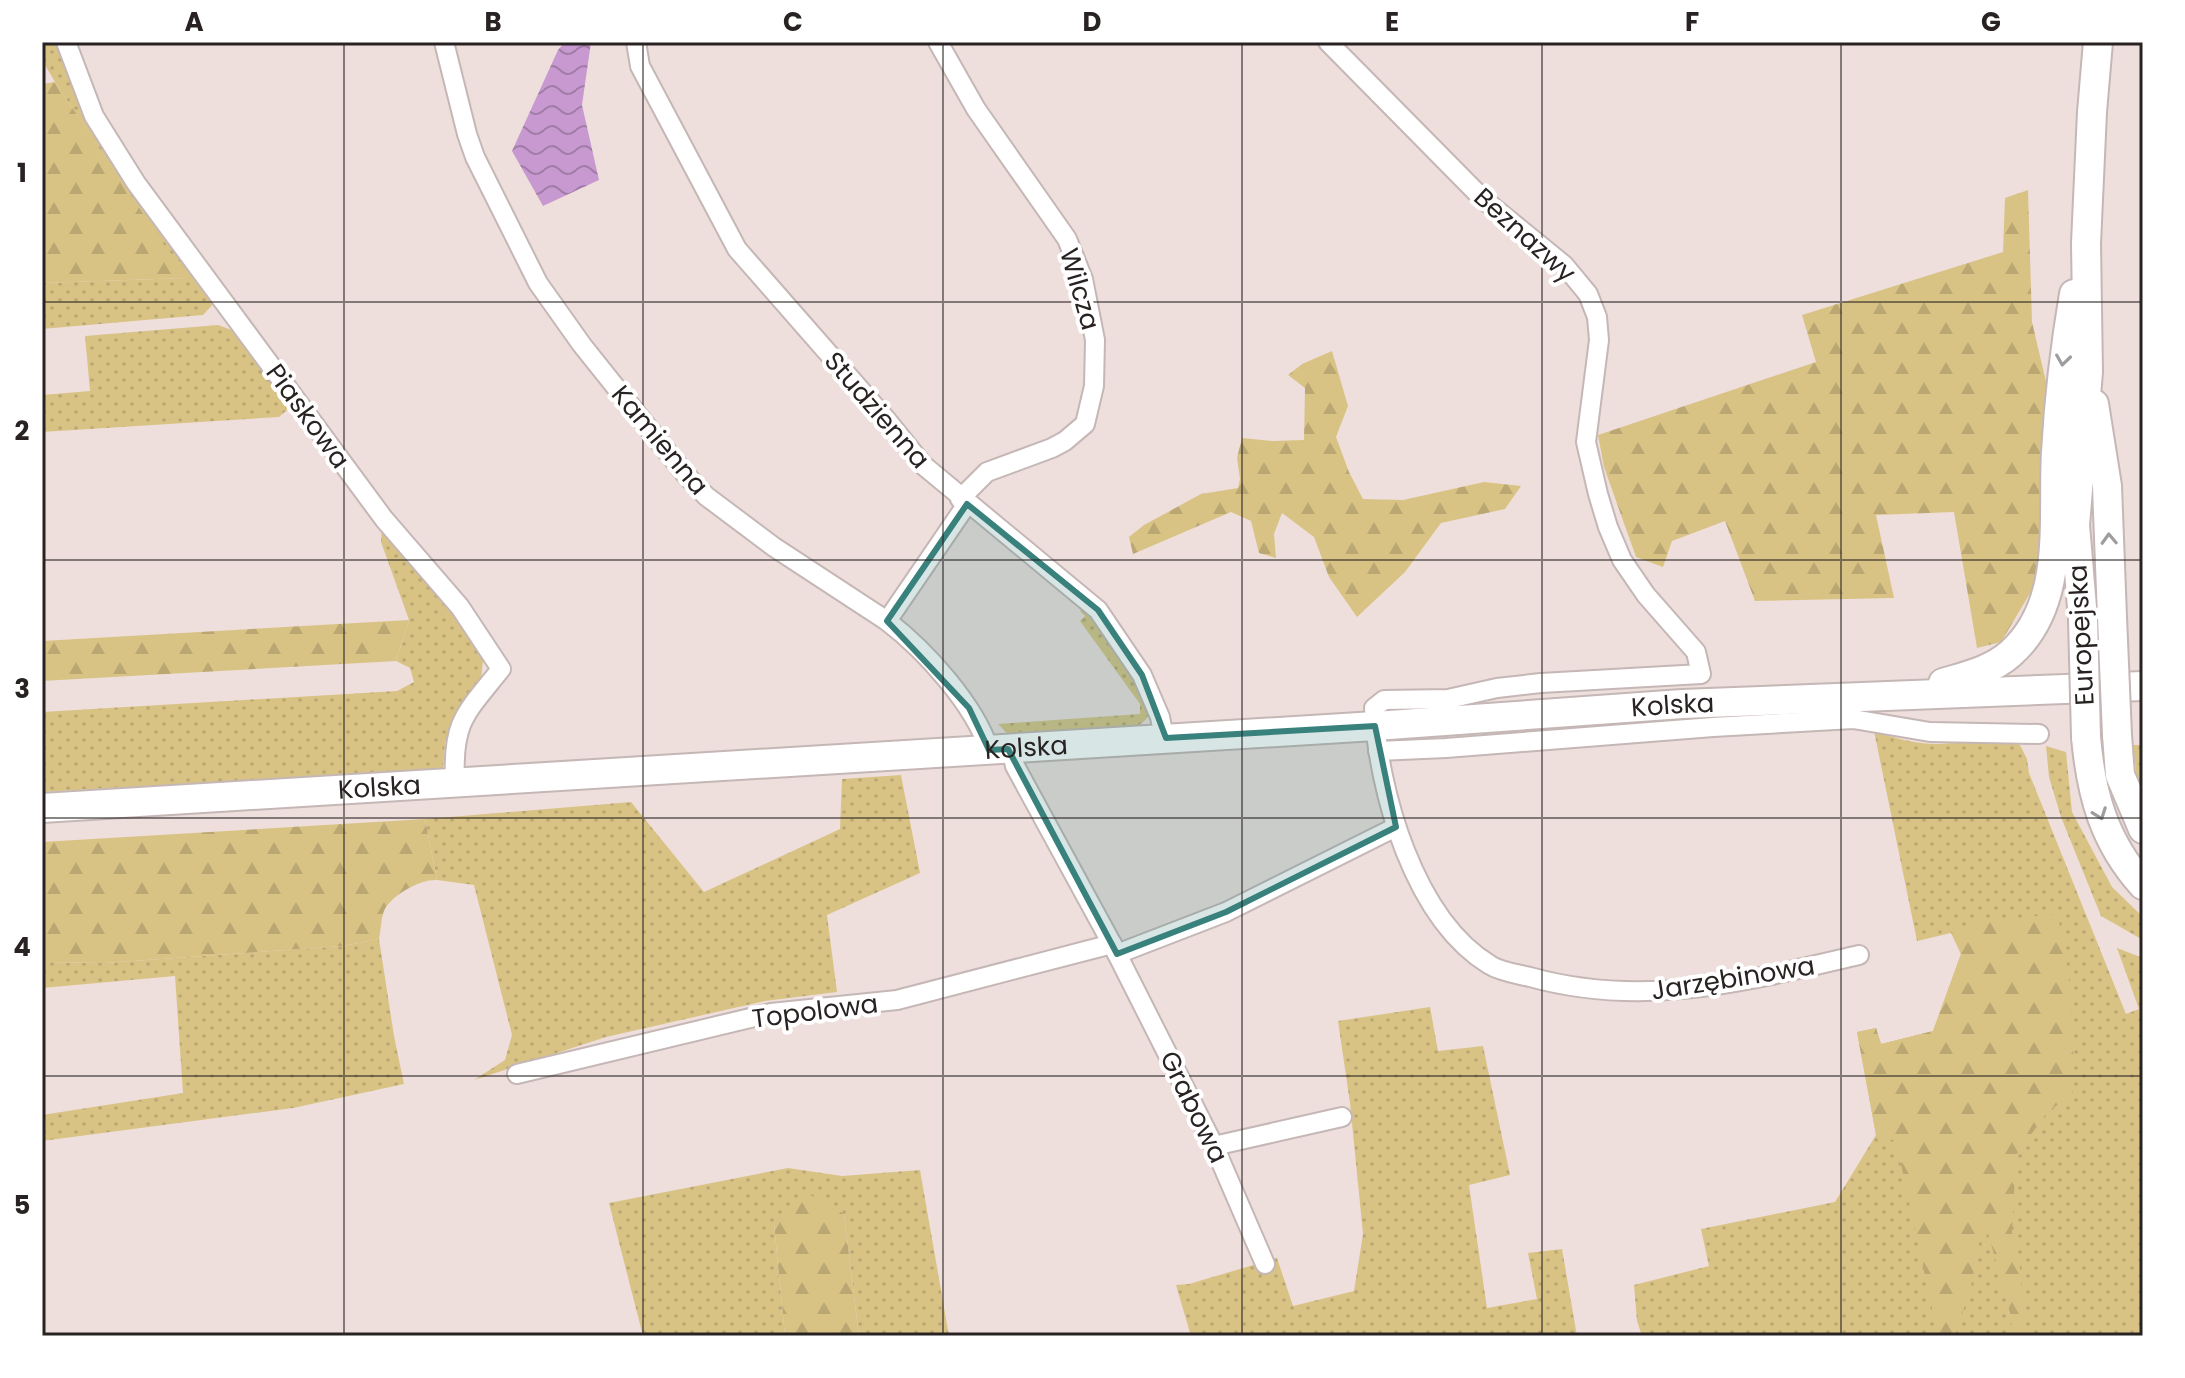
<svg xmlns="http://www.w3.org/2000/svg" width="2185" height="1378" font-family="Poppins,sans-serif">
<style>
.grass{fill:url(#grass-dots)}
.forest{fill:url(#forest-firs)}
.water{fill:url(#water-waves)}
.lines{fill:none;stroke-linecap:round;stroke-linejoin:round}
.street-casing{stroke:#c5b7b5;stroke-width:22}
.primary-casing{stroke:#c5b7b5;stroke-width:32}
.street{stroke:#fff;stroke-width:18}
.primary{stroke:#fff;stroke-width:28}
.primary-bridge-casing{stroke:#c5b7b5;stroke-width:32;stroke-linecap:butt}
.primary-bridge{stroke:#fff;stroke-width:28}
.oneway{stroke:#9e9c9c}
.marked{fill:#39817c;fill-opacity:0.2;stroke:#39817c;stroke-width:6;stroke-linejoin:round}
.grid{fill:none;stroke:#282322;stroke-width:2;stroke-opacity:0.55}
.labels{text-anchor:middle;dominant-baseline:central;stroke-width:8;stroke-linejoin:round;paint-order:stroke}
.street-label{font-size:26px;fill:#282322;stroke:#fff}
.neatline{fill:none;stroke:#282322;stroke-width:3}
.grid-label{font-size:26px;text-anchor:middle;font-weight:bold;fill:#282322}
</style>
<defs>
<pattern id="grass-dots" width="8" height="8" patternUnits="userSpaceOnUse" patternTransform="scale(2)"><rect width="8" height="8" fill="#d9c384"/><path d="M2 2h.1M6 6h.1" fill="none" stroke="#baa772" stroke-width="1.8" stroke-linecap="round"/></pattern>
<pattern id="forest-firs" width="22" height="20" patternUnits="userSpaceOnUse" patternTransform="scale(2)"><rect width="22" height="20" fill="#d9c384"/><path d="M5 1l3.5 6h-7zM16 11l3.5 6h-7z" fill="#baa772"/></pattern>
<pattern id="water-waves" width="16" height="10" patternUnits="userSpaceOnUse" patternTransform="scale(2)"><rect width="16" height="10" fill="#c799d0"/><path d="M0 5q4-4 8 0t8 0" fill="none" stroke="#a27ca8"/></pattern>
</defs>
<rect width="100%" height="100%" fill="#eedfdd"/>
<!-- grass -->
<g class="grass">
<polygon points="42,42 59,42 216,301 203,315 42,329 42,283 185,278 55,82 42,60"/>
<polygon points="218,325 240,333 293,405 279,417 42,432 42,395 90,391 85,336"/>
<polygon points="382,523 461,620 483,660 481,680 454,718 445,743 443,769 42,792 42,712 397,691 414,682 410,668 396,661 409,620 381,542"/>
<path d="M1083,608l21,21 42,71c4,13 4,18 -7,25l-130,10 -11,-11 142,-10v-10l-60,-83 5,-5 -5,-5z"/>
<path d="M1874,731c21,7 41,13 63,13 27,-1 58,-8 83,1l7,14 2,14 97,241 13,-5 -22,-61 26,10v378h-501l-5,-15 -3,-36 75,-19 -8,-37 134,-27 41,-67 -19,-103 19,-4 5,16 52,-13 28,-77 -10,-21 -34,8z"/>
<polygon points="2133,745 2143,745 2143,798 2138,787"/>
<polygon points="2046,746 2066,752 2072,812 2112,887 2143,917 2143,940 2101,916 2061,817 2049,777"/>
<polygon points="901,775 920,873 827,915 837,992 765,1001 606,1037 474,1080 505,1060 512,1035 474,885 437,880 425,819 631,802 704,892 840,829 842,779"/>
<polygon points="379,939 394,1036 404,1084 293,1108 42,1141 42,1115 183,1093 175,976 42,988 42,962 105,963 343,946"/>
<polygon points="1430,1007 1438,1051 1483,1046 1510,1175 1469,1185 1487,1308 1537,1299 1528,1253 1562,1249 1577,1336 1191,1336 1176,1285 1189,1284 1277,1258 1293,1306 1354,1291 1363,1234 1350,1103 1338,1021"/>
<polygon points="788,1168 842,1176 920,1170 949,1336 859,1336 844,1214 774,1224 785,1336 643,1336 609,1203"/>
</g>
<!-- forest -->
<g class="forest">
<polygon points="55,82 186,278 42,283 42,84"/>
<polygon points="2028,190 2032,322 2048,390 2041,551 2032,590 2001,642 1977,648 1954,512 1876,515 1894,598 1755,601 1725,521 1672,541 1663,567 1636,557 1604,467 1598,435 1816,362 1802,315 2003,252 2005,198"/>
<polygon points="1332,351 1348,406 1336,437 1349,472 1363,499 1403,500 1484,482 1521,486 1505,509 1441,523 1405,572 1357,617 1329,577 1314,537 1282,513 1274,534 1276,558 1259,553 1251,521 1231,512 1133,554 1129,537 1144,525 1201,494 1238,488 1240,479 1237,458 1242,438 1273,441 1304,440 1305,388 1288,375 1302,364"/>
<polygon points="409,620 396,661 42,681 42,641"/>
<path d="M425,819l12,61c-16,-1 -41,13 -51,27 -5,7 -5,23 -7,32l-36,7 -238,17 -63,-1v-120z"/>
<path d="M2057,914c15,57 17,119 16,178l-27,22 -30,41 -4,77 8,37 5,67h-16l3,-16 -28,-102 -13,68 -16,50h-17l-42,-195 -20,-6 -19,-103 19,-4 5,16 52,-13 28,-77 -10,-22 20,-9z"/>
<polygon points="805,1192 844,1214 859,1336 785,1336 774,1224"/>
</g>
<!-- water -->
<polygon class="water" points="565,42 591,42 582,105 599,180 543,206 512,151 558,50"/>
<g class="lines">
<defs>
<g id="street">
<path d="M66,42l28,74 42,67 248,336 76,88 41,62c-36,45 -49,53 -46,113"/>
<path d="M444,42l23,92 8,23 63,126 44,62 103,129 21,22 68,51 113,74c38,29 88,84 102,129"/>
<polyline points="636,42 640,66 737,249 885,418 923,465 1098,610 1142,675 1160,717 1164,738"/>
<polyline points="938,42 976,109 1067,239 1083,279 1095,340 1094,386 1085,424 1065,441 1052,448 987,472 960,499"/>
<path d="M1328,42l155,157 81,66 24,29 9,23 2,23 -13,102 12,52 10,33 14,33 24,35 50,57 5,22 -160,9 -44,5 -49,11 -64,1 -10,8c4,83 40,211 116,257 11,7 28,9 40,12 115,32 217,4 329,-22"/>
<polyline points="887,621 967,504"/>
<polyline points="1011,749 1015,766 1112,944 1214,1146 1265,1264"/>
<polyline points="1378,751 1446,748 1713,727 1853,719 1930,732 2039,734"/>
<polyline points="1117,954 1226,912 1396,827"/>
<polyline points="517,1074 771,1013 897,1000 1112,944"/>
<polyline points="1214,1146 1342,1117"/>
</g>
<g id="primary">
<polyline points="2094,404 2107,486 2112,617"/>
<polyline points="2083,619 2075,525 2088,372 2086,243 2092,112 2098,42"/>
<path d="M1943,683c23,-7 49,-13 67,-29 57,-50 42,-135 46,-202 3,-54 9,-105 18,-158"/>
<polyline points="2117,735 2120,775 2143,829"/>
<path d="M2086,737c5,57 18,105 57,148"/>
<path id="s1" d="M42,808l1333,-82 307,-22 461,-18"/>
</g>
</defs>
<!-- street casing -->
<use href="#street" class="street-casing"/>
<!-- primary casing -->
<use href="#primary" class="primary-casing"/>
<!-- street -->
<use href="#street" class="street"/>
<!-- primary -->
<use href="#primary" class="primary"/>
<defs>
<g id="primary-bridge">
<polyline points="2112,617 2117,735"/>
<polyline points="2083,619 2086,737"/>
</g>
</defs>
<!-- primary-bridge casing -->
<use href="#primary-bridge" class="primary-bridge-casing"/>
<!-- primary-bridge -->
<use href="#primary-bridge" class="primary-bridge"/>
</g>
<!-- one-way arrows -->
<defs><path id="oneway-chevron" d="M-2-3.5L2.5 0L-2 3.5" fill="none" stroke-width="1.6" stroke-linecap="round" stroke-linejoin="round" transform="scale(2)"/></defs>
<g class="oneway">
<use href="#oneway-chevron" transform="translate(2063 360) rotate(98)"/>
<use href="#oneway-chevron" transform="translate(2109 539) rotate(-92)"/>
<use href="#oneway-chevron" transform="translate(2100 814) rotate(70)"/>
</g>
<!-- marked area -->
<path class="marked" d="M967,504l131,106 44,65 24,63 209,-12 21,101 -170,85 -109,42 -109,-205 -19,1 -20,-42 -82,-87z"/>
<!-- grid -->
<path class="grid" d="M344,42v1294M643,42v1294M943,42v1294M1242,42v1294M1542,42v1294M1841,42v1294M42,302h2101M42,560h2101M42,818h2101M42,1076h2101"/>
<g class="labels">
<!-- street labels -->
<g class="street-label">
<text transform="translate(1525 235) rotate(42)">Beznazwy</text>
<text transform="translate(1080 289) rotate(74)">Wilcza</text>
<text transform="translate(877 410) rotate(49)">Studzienna</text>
<text transform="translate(308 416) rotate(54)">Piaskowa</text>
<text transform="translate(660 440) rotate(50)">Kamienna</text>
<text transform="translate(2081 635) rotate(-93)">Europejska</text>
<text stroke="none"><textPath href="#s1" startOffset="1634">Kolska</textPath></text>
<text stroke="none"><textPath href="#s1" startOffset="986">Kolska</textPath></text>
<text stroke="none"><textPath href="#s1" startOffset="338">Kolska</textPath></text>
<text transform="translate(1733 978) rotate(-9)">Jarzębinowa</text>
<text transform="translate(815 1011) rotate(-7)">Topolowa</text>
<text transform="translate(1194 1107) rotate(64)">Grabowa</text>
</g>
</g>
<!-- border -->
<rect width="2185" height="1378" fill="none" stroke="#ffffff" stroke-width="88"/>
<rect x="44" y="44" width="2097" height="1290" class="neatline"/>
<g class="grid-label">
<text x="194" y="31">A</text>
<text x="493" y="31">B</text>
<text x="793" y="31">C</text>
<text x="1092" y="31">D</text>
<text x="1392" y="31">E</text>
<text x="1692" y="31">F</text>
<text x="1991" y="31">G</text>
<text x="22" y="182">1</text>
<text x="22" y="440">2</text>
<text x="22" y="698">3</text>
<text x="22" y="956">4</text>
<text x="22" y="1214">5</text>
</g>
</svg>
